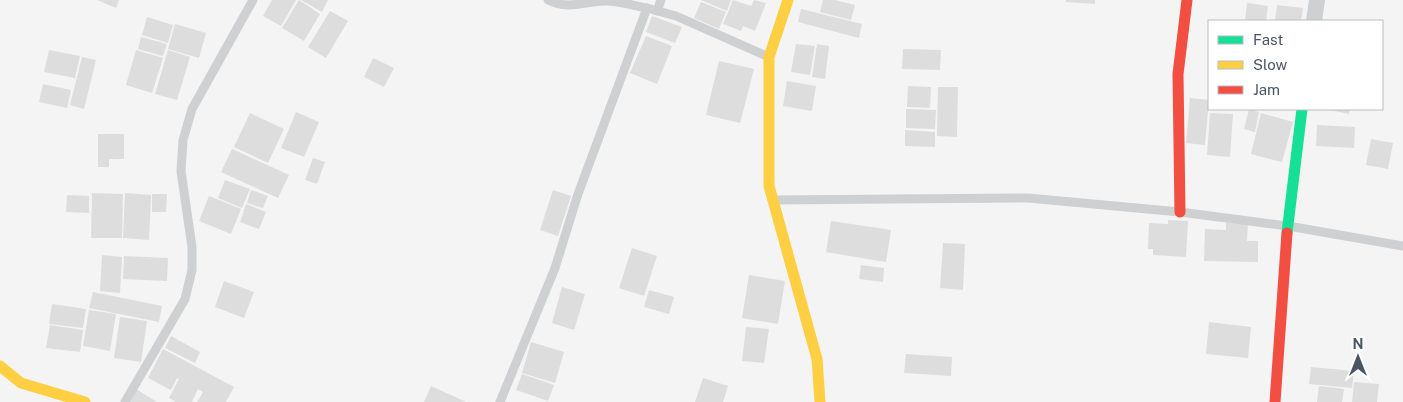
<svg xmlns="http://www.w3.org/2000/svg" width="1403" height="402" font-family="'Public Sans',sans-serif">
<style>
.building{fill:#ddddde}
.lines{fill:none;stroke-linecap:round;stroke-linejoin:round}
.lane{stroke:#ced0d2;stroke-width:9}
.street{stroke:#ced0d2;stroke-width:16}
.fast{stroke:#16e098;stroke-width:11}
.slow{stroke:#ffcf43;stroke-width:11}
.jam{stroke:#f24e42;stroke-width:11}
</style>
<rect width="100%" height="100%" fill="#f4f4f4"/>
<!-- building -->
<g class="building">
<polygon points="97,0 119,0 116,8"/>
<polygon points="272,0 296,0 281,26 263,16"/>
<polygon points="299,0 320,14 304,41 282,28"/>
<polygon points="301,0 328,0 322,12"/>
<polygon points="701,0 731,0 727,11"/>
<polygon points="733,0 751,6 754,0 766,3 755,31 743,26 741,31 723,24"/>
<polygon points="823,0 835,0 855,5 851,20 820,12"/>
<polygon points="1066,0 1095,0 1095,4 1066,2"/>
<polygon points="701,2 726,12 719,29 694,18"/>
<polygon points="1247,3 1268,6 1266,21 1245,21"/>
<polygon points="1277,5 1303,8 1301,21 1275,21"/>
<polygon points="801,9 862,24 859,38 798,22"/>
<polygon points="330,11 348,21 326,58 308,47"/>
<polygon points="652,16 682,27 675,43 646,32"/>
<polygon points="147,17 173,25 168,43 142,35"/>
<polygon points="175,24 206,33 199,58 168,49"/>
<polygon points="646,36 672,46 657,84 630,73"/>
<polygon points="141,37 167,44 163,56 138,49"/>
<polygon points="796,44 815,46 810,75 791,72"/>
<polygon points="817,44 829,46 825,79 812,77"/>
<polygon points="903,49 941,50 940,70 902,69"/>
<polygon points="49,50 80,56 75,78 44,72"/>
<polygon points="136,50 163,58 152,93 126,85"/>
<polygon points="168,50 190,57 177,100 155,94"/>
<polygon points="82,57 96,60 84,109 70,105"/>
<polygon points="373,58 394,68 384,87 364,77"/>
<polygon points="719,61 754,69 740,123 706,115"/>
<polygon points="787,81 816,86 812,111 783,106"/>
<polygon points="43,84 71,90 67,108 39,102"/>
<polygon points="908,86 931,87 930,108 907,107"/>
<polygon points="938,87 958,87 957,137 937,136"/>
<polygon points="1190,98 1209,100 1205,145 1186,143"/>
<polygon points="906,109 936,110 935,129 906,128"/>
<polygon points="1249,109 1259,112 1255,132 1244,129"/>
<polygon points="1325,109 1350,109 1349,114"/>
<polygon points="296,112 319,122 304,157 281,148"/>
<polygon points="250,113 284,129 268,163 234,147"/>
<polygon points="1210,113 1233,114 1230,157 1207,155"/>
<polygon points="1261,113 1293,122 1282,162 1251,154"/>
<polygon points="1317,125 1355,127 1354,148 1316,146"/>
<polygon points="905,130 935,132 935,147 905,146"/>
<polygon points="98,134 124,134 124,159 109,159 109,167 98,167"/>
<polygon points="1371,139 1393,143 1388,169 1366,165"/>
<polygon points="232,149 289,175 278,198 221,172"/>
<polygon points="313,158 325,162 317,184 305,180"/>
<polygon points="225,180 250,189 242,208 218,198"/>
<polygon points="251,190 268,196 263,208 247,203"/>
<polygon points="553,190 571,196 558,236 540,230"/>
<polygon points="92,193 123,194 122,238 91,238"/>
<polygon points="125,193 151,195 149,240 123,238"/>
<polygon points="152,194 167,194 166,212 152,212"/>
<polygon points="67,195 89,196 89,213 66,212"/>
<polygon points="209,196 241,209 231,234 199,221"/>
<polygon points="246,204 266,212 259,229 240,222"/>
<polygon points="1168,220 1188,221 1186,257 1153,255 1153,249 1148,249 1149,223 1168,224"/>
<polygon points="831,221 891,230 886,262 826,252"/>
<polygon points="1226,223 1248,224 1247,241 1258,241 1258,262 1204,261 1205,229 1226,230"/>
<polygon points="943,243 965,244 963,290 940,288"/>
<polygon points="632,248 657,256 644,296 619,288"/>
<polygon points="102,255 122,257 120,293 100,291"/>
<polygon points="124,256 168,258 167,281 123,279"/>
<polygon points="861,265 884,268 883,282 859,279"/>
<polygon points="749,275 785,281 778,324 742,318"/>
<polygon points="224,281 254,292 244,318 215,307"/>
<polygon points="562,287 585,294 574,330 552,323"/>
<polygon points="649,290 674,297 669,314 644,307"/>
<polygon points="93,292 162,306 159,322 89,308"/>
<polygon points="52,304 86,309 83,328 49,324"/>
<polygon points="89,310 116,314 110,351 83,346"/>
<polygon points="120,317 147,321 141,362 114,358"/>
<polygon points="1209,322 1251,327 1248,358 1206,354"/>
<polygon points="50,325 83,330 80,352 46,348"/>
<polygon points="746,327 769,329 764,363 742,361"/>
<polygon points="171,336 200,352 195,363 165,348"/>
<polygon points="531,342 564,352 555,383 522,373"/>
<polygon points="163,349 234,387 226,402 197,402 203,392 198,389 192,402 176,402 169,398 179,379 177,378 171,390 148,378"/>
<polygon points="906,354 952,357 951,376 904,373"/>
<polygon points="1311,367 1354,371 1352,388 1309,384"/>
<polygon points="522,374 554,385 548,401 516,390"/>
<polygon points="703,378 728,386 723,402 695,402"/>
<polygon points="1354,382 1379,384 1377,402 1352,402"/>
<polygon points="431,386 466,402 424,402"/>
<polygon points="1319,386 1344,389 1342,402 1317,402"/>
<polygon points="136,389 157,402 132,402 129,400"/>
</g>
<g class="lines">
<!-- lane -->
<g class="lane">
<path d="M548,0c21,10 34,2 56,1 13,-1 30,5 43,7"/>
<polyline points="657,11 661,0"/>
<polyline points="772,200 1028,198 1180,212 1288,226 1403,246"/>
<polyline points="125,402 185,299 192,270 192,247 181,171 183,140 192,109 253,0"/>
<polyline points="500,402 555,268 578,194 647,8 676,16 769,57"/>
</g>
<!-- street -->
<polyline class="street" points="1314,21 1317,0"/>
<!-- fast -->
<polyline class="fast" points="1287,233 1302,109"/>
<!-- slow -->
<g class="slow">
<polyline points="788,0 769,57 769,186 817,359 820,402"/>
<polyline points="0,366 21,383 85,402"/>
</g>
<!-- jam -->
<g class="jam">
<polyline points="1180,212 1178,74 1187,0"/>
<polyline points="1275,402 1287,233"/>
</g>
</g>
<!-- legend -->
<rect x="1208" y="20" width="175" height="90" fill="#ffffff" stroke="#b7bbc0"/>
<rect x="1218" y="36" width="25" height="8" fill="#16e098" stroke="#b7bbc0"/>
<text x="1253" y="45" font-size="15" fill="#4a5661">Fast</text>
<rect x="1218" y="61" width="25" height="8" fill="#ffcf43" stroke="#b7bbc0"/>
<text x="1253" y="70" font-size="15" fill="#4a5661">Slow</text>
<rect x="1218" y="86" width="25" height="8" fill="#f24e42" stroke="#b7bbc0"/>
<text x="1253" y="95" font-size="15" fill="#4a5661">Jam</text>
<!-- north arrow -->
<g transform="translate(1358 357)" stroke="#ffffff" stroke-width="4" paint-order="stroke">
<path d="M0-4L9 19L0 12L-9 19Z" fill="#4a5661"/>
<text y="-8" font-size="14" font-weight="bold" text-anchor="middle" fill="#4a5661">N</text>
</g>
</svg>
